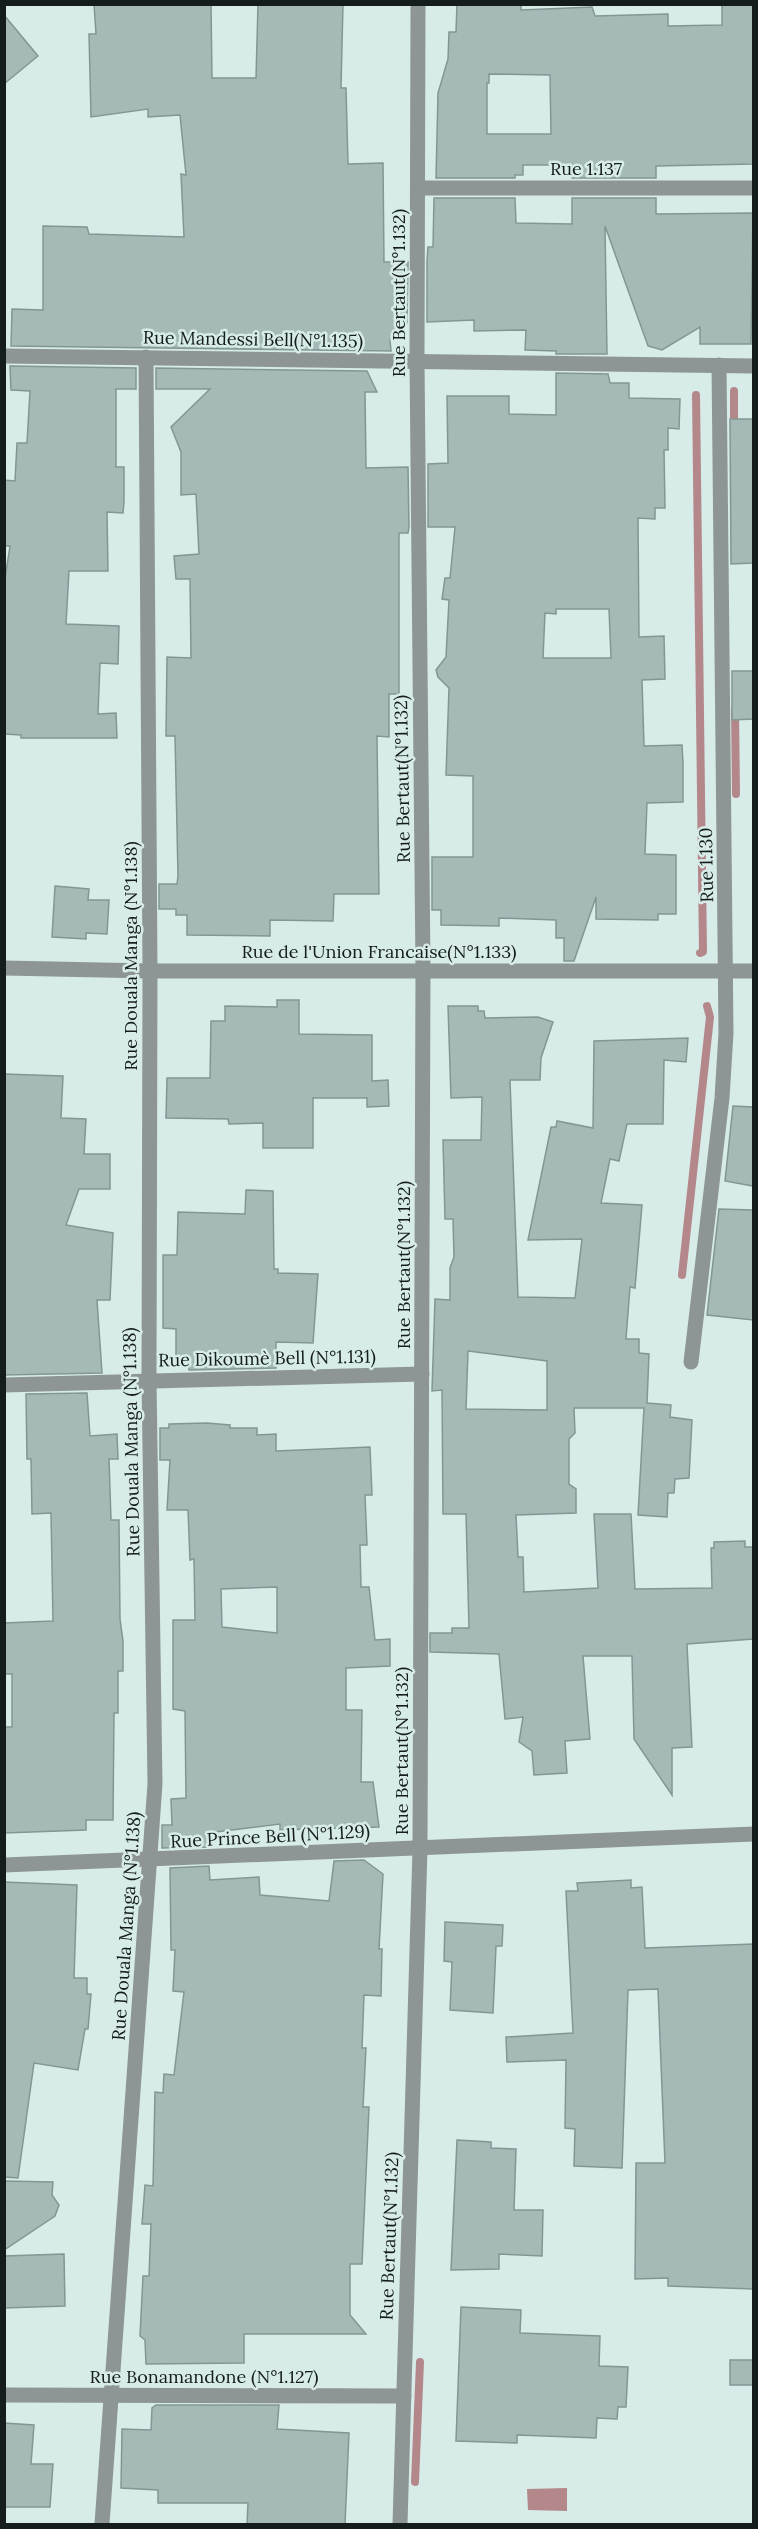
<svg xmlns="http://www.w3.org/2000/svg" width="758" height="2529" font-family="Lora,serif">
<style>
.water{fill:#b4888b}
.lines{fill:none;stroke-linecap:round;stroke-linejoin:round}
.stream{stroke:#b4888b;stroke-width:8}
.building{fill:#a5b9b6;stroke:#839694;stroke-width:1.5;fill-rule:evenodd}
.minor{stroke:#8e9695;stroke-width:15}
.labels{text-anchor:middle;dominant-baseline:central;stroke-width:5;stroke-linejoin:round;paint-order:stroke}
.street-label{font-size:18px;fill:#151d1c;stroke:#d7ece9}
</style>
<rect width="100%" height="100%" fill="#d7ece9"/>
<!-- water -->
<polygon class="water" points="567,2488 567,2511 528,2510 527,2489"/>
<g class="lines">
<!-- stream -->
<g class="stream">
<polyline points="734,391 734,428"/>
<polyline points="696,395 703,952 700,953"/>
<polyline points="735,710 736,794"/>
<polyline points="682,1275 710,1017 707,1006"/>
<polyline points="415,2482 420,2362"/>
</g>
</g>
<!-- building -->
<g class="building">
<polygon points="94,4 211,4 212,78 256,78 258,4 343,4 341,88 346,88 348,164 383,163 384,262 408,262 407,323 401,323 402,340 390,340 391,351 11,346 12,309 43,310 43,226 87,227 89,234 184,237 181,174 186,175 180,115 148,117 148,109 91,117 89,34 96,34"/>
<path d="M457,4h64v6l71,-3 3,9 73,-2v12l54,-1v-21h31v160l-97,2v12h-84l1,-13h-50v10h-8v3h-79l2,-85 10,-34 1,-27h7zM489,74l61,1 1,59h-64v-51h2z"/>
<polygon points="4,15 38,56 4,84"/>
<polygon points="434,198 515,198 516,223 572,224 572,198 656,198 656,214 753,213 751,344 700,344 700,327 662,350 648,346 605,226 607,354 556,354 556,351 525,350 526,330 474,331 474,320 427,322 427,262 428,247 433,247"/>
<polygon points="10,366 136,368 136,389 116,389 116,467 124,467 124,502 123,513 107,512 108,571 69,571 66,624 119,626 118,664 100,663 98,714 116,713 117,738 21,738 21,735 4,734 4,585 10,546 4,546 4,480 15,481 17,443 27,443 30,391 11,390"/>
<polygon points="156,368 367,371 377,392 365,392 366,468 408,467 409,527 408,533 399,533 399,694 389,694 389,737 377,736 379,894 334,894 333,921 270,920 270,936 187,935 187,915 176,915 176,909 159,909 159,884 177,884 178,876 175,736 166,736 167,657 191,658 190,579 176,579 174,556 199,554 196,494 181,495 181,452 171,427 210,389 156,389"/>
<path d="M556,373l52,1 2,9h19v15l51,1 -1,30 -11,-1v22h-4l1,58h-10v11l-17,-1 1,119 25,-1 1,43 -23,1 2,66 38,-1 1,18v39l-36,1 -2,51 31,1v59h-18v6l-62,-1v-22l-22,64h-10v-23h-8v-18l-57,-2v8l-58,-1v-15h-9v-53h41v-81l-27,-1 3,-87 -11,-11 -2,-7 10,-13 3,-57 -7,-1 3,-21h5l5,-51h-27v-63l20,-1 -1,-67h62v18l47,1zM556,609h53l2,49h-68l2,-45 11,1z"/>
<polygon points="730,419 753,419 753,563 731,564"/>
<polygon points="732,671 753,671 753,719 732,720"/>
<polygon points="55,886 89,889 88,900 109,900 107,934 86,933 86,939 52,937"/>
<polygon points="277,1000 299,1000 299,1034 372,1035 372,1081 388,1080 389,1106 367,1107 367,1098 313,1098 313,1148 263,1148 263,1123 229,1124 228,1119 166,1118 167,1078 210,1078 211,1021 225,1021 225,1006 277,1007"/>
<path d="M448,1006h30v5h6l1,7 53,-1 15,5 -12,36 -1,22h-30l8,217 57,1 7,-59 -54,1 23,-113h5l1,-6 36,7 1,-87 94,-3 -2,24 -22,-2 -1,64h-36l-8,37 -9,-2 -9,44 41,2 -7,83 -5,-1 -4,52h13v14l10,1 -2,49 24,2 -1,12 22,3 -3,58 -14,1 -1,14h-6l-1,24 -29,-2 6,-107h-70l1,25 -6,6v45l7,5v24l-60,2 2,42h5l1,35 74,-4 -4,-74h37l4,75 77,-1 -1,-40h3v-6l31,-1v6h8v92l-66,5 5,103 -20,1v47l-38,-56 -2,-83h-49l7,83 -25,2 2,32 -33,2 -2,-24 -13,-9 4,-25 -18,2 -6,-65 -69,-2v-19h22v-5h17l-3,-114h-23l-1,-124 -10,1 3,-92 15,1v-32l4,-11 -1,-38h-8l-2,-79h38l1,-43 -31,1zM468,1351l79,10v49l-81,-1z"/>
<polygon points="4,1074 63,1076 61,1118 86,1119 84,1154 110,1154 110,1189 79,1189 66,1225 113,1233 110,1300 97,1300 102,1373 4,1375"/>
<polygon points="733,1106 753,1107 753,1186 725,1181"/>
<polygon points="246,1190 273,1191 274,1269 278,1269 278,1273 318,1274 313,1343 276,1342 276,1368 189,1370 189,1364 176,1364 176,1329 163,1328 163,1255 177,1255 178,1212 245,1214"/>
<polygon points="719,1209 753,1210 753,1320 707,1315"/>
<polygon points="87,1393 90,1436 117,1434 118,1459 109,1459 111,1520 119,1520 120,1619 123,1641 123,1671 118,1671 118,1713 114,1713 113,1820 86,1820 86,1830 4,1833 4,1727 12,1727 12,1674 4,1674 4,1623 53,1621 51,1513 32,1514 31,1459 27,1459 26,1394"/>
<path d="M207,1423l23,2v3h27v7l19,-1v17l94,-4 2,48h-7l2,50h-7l1,42h8l6,53 15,-1v27l-44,2v42h16l-1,72h12l6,45 -99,3v-6l-72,9 1,14 -47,1v-23h10l-1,-26 15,-1 -1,-87 -12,-2v-89h22l-1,-61 -4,1 -2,-50h-21l3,-50h-10v-32h9v-4zM277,1587v46l-55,-6 -1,-38z"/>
<polygon points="364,1860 383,1874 379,1949 382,1949 381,1996 364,1995 362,2048 366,2048 363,2107 369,2107 362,2264 350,2264 350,2315 366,2334 244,2334 244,2363 146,2364 145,2340 140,2336 143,2276 149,2276 151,2224 142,2224 145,2185 153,2186 155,2092 163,2093 164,2074 174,2075 184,1992 173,1991 175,1950 171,1950 170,1868 209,1866 210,1880 259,1877 260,1895 329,1901 334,1861"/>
<polygon points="631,1880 631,1888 642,1887 645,1948 753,1944 753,2289 668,2286 668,2278 635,2279 636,2163 665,2163 658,1989 628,1990 622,2168 574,2166 575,2129 565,2128 566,2060 507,2062 506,2037 573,2033 566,1891 578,1891 577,1883"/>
<polygon points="4,1882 77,1885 74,1978 87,1978 87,1994 91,1994 88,2029 85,2029 78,2070 34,2063 18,2178 4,2177"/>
<polygon points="445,1922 503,1925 502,1946 496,1946 493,2013 450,2010 452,1962 444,1961"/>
<polygon points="457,2140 491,2142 491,2148 516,2149 514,2210 543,2210 542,2256 499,2254 499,2269 451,2270"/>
<polygon points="4,2181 53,2182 52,2195 59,2205 55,2216 4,2250"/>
<polygon points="64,2254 65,2306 4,2308 4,2256"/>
<polygon points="461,2307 521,2310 520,2333 600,2336 599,2366 628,2367 626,2407 618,2407 617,2419 597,2418 596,2438 517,2435 517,2443 456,2441"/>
<rect x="730" y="2360" width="23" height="25"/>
<polygon points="156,2405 279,2405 277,2429 349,2433 345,2524 247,2524 248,2503 158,2503 158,2490 121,2488 122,2429 151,2430 152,2408"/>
<polygon points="4,2423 34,2425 31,2464 53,2464 50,2507 4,2507"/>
</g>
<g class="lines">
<!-- minor -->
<g class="minor">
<polyline points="418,188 754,188"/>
<polyline points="4,356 754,366"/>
<polyline points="4,968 150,971 754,971"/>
<polyline points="691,1362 722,1098 726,1033 719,365"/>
<polyline points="4,1385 422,1374"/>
<polyline points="4,1865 754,1834"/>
<polyline points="4,2395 404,2396"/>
<polyline points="102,2524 155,1784 149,1380 150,971 146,357"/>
<polyline points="400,2524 420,1849 423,969 417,361 418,4"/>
</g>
</g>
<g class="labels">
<!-- street labels -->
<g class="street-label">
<text x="586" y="168">Rue 1.137</text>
<text transform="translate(398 293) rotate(-90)">Rue Bertaut(N°1.132)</text>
<text transform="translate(253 339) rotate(1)">Rue Mandessi Bell(N°1.135)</text>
<text transform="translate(402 779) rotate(-91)">Rue Bertaut(N°1.132)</text>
<text transform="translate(706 865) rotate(-91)">Rue 1.130</text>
<text x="379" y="951">Rue de l'Union Francaise(N°1.133)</text>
<text transform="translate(130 956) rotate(-90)">Rue Douala Manga (N°1.138)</text>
<text transform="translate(403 1265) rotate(-90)">Rue Bertaut(N°1.132)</text>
<text transform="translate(267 1358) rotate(-1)">Rue Dikoumè Bell (N°1.131)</text>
<text transform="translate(131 1442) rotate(-91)">Rue Douala Manga (N°1.138)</text>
<text transform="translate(401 1751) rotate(-90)">Rue Bertaut(N°1.132)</text>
<text transform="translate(270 1836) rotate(-3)">Rue Prince Bell (N°1.129)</text>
<text transform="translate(126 1926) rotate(-86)">Rue Douala Manga (N°1.138)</text>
<text transform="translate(389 2236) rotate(-88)">Rue Bertaut(N°1.132)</text>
<text x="204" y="2376">Rue Bonamandone (N°1.127)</text>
</g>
</g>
<!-- border -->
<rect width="758" height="2529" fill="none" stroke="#151d1c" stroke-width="12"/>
</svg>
